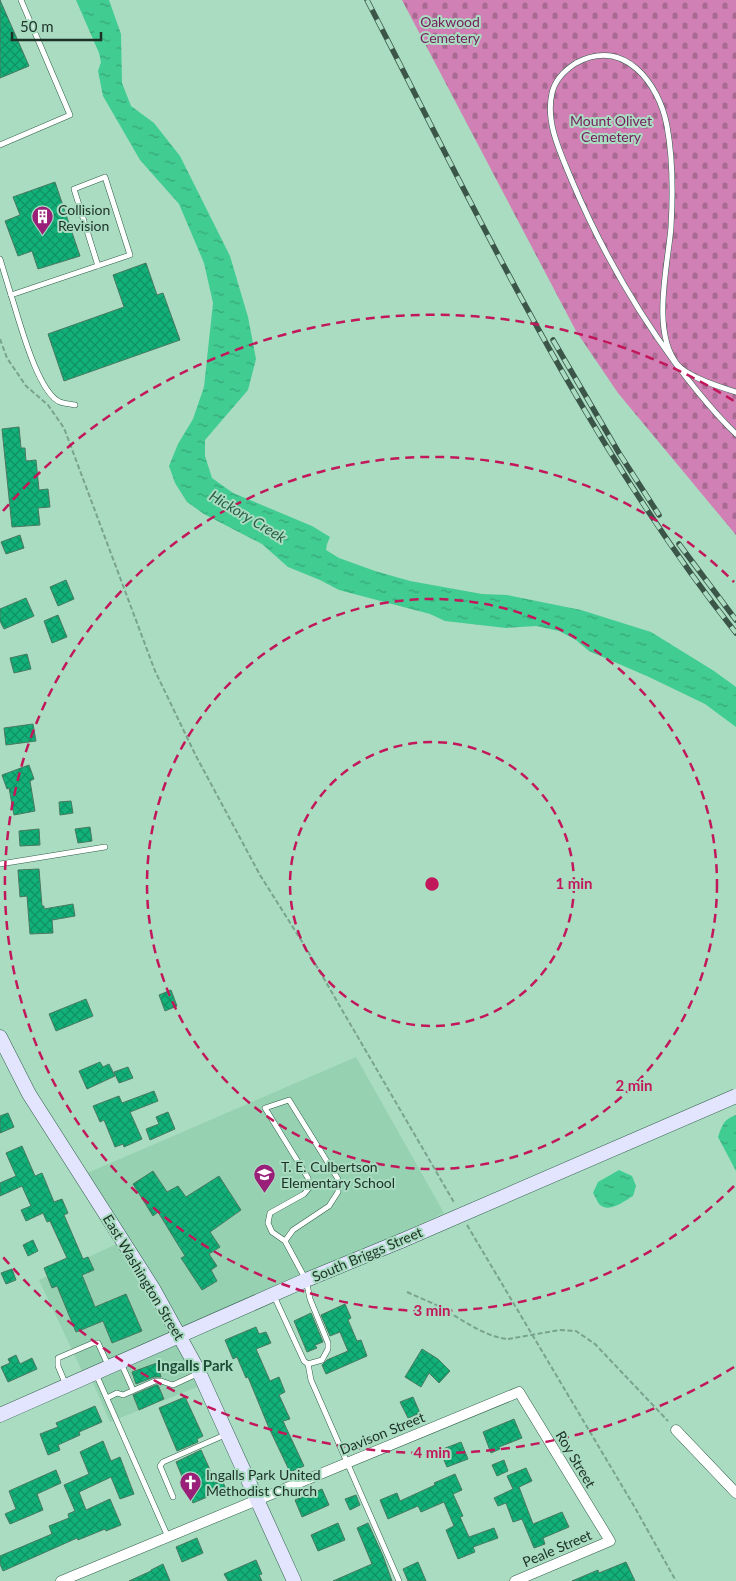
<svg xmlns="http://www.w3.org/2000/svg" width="736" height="1581" font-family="Lato,sans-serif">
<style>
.built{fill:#96d1b2}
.cemetery{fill:url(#cemetery-stones)}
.water{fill:url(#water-ripples)}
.building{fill:url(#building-cross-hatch);stroke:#497961}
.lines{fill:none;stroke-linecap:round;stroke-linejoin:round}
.lane-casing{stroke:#2e5d47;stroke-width:6}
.street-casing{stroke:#2e5d47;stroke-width:11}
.secondary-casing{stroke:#2e5d47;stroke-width:15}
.path{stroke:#7aa38d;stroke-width:2;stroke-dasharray:5 2.5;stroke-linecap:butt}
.lane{stroke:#fff;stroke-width:5}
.street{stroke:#fff;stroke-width:10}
.secondary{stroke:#e3e4fe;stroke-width:14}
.rail-casing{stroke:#3b5648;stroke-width:5.5}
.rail{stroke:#a9dcc0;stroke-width:4;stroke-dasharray:11;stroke-linecap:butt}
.secondary-bridge-casing{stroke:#2e5d47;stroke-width:15;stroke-linecap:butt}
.path-bridge{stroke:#7aa38d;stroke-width:2;stroke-dasharray:5 2.5;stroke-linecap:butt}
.secondary-bridge{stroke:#e3e4fe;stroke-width:14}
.ring{fill:none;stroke:#c2185b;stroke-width:2.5;stroke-dasharray:9 6}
.labels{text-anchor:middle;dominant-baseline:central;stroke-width:4;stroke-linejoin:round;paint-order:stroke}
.park-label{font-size:14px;fill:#751d5d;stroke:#a9dcc0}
.poi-label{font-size:14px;fill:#1d3127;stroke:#a9dcc0;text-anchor:start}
.street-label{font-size:14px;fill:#1d3127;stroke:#a9dcc0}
.water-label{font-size:15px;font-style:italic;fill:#2a5f46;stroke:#a9dcc0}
.neighbourhood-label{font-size:15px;font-weight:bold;fill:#1d4d37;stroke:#a9dcc0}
.centre{fill:#c2185b;stroke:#a9dcc0;stroke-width:2.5}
.ring-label{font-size:15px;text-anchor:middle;font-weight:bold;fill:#c2185b;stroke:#a9dcc0;stroke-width:4;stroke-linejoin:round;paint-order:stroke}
</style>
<defs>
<pattern id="cemetery-stones" width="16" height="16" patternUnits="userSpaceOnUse" patternTransform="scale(1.25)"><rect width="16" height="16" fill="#d080b4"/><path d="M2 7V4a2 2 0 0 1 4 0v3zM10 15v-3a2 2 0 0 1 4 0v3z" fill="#a86992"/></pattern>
<pattern id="water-ripples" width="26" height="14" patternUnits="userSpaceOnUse" patternTransform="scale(1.25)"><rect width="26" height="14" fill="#41cc92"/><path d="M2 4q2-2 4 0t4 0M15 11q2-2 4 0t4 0" fill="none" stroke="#36a677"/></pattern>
<pattern id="building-cross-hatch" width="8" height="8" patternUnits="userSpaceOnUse" patternTransform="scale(1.25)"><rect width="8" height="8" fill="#12b179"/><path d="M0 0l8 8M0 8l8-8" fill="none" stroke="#109163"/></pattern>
</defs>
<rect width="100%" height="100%" fill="#a9dcc0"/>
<!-- built -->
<polygon class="built" points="356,1057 444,1213 183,1332 207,1383 110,1422 88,1371 83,1373 39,1280 125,1240 85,1174"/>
<!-- cemetery -->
<polygon class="cemetery" points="402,0 736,0 736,535 618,393 576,331"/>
<!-- water -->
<g class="water">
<polygon points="76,0 109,0 121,34 122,83 131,106 154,123 180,156 230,256 248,317 256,359 248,390 205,440 205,456 212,478 233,493 312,526 330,537 327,544 326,550 339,558 375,571 410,581 482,594 507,595 581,610 651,632 714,671 736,687 736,727 705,704 649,677 589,651 576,640 559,631 536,626 506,628 445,621 430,614 339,590 320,580 288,567 262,544 204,514 187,502 175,483 169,466 178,444 193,419 204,387 213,303 204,263 179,204 140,160 103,96 98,71 101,62 99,53"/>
<path d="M736,1115v56l-18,-34c5,-13 5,-17 18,-22z"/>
<path d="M619,1170l13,6 4,10 -3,10c-9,5 -24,18 -34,8 -2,-3 -4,-8 -6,-11l5,-11z"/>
</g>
<!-- building -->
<g class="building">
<polygon points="0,0 29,66 0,78"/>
<polygon points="55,182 80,256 38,269 32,251 18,256 5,221 20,215 13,197"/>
<polygon points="146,263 157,295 163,293 180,340 64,381 48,334 124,307 113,275"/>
<polygon points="19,427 21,448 25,448 26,461 36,460 39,490 48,489 50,507 38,508 40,525 12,527 2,429"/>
<polygon points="20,535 24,548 6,554 1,542"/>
<polygon points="66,580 74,599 58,606 50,587"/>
<polygon points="26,598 34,616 4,629 0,621 0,609"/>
<polygon points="58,615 67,637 52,643 44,621"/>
<polygon points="27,654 31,669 14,673 10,658"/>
<polygon points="33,724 36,741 6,745 4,728"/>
<polygon points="29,765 34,779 30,781 35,811 14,815 9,788 7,789 2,775"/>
<polygon points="71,801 73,813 60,815 59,802"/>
<polygon points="90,827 92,841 78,843 75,829"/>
<polygon points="39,829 40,845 20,846 19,831"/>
<polygon points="39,869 42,906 44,906 44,909 73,904 75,916 52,920 53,933 30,934 27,896 20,897 18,870"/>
<polygon points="171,990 177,1006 165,1011 159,995"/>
<polygon points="86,999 93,1016 56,1031 49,1014"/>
<polygon points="100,1062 103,1067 109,1064 115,1076 87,1089 79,1071"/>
<polygon points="128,1067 133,1078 119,1083 114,1072"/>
<polygon points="154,1091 158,1101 130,1112 142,1139 124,1147 123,1144 115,1147 104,1120 100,1122 93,1106 119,1096 122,1103"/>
<polygon points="168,1112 175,1129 150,1140 146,1129 159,1124 156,1117"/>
<polygon points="8,1113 14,1127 0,1133 0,1116"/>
<polygon points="22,1146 35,1176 42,1173 54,1202 62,1199 68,1213 64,1215 83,1259 88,1257 94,1270 82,1275 95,1307 126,1294 142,1331 112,1343 103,1321 76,1332 57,1286 52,1288 44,1268 67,1258 50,1221 47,1222 43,1213 26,1221 21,1210 31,1206 22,1186 0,1196 0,1183 16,1176 6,1153"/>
<polygon points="153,1171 167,1192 178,1186 186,1197 219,1176 241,1210 210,1232 220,1247 209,1254 217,1266 211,1270 217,1281 202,1290 181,1258 185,1256 158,1212 153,1216 133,1184"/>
<polygon points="33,1240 38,1251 28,1256 23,1245"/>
<polygon points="12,1269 16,1280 6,1284 1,1273"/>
<polygon points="345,1304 351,1318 348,1320 357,1341 361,1340 367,1356 326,1374 322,1365 327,1360 348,1351 340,1332 330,1336 321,1315"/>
<polygon points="311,1313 323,1342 315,1345 317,1348 307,1352 294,1321"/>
<polygon points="256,1327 259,1334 266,1332 271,1343 256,1349 270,1381 279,1377 285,1392 279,1395 290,1419 283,1421 304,1466 290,1472 269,1428 248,1377 246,1378 237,1357 233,1359 225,1340"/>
<polygon points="422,1349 438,1359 450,1371 439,1383 429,1373 421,1387 405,1377"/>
<polygon points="16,1355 20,1364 32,1358 37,1369 8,1382 1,1367 10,1363 8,1359"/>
<polygon points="157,1363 161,1377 154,1377 136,1384 132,1372"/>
<polygon points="156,1385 158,1385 164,1399 139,1410 133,1395"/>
<polygon points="185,1397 203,1436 197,1439 198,1442 177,1451 159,1408"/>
<polygon points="413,1397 420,1413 408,1418 400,1402"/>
<polygon points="95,1406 102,1422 79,1432 80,1435 58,1445 60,1450 48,1455 40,1434 58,1427 56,1423"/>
<polygon points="514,1419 522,1438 499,1447 500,1449 491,1453 483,1432"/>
<polygon points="103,1441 111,1461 120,1457 134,1494 120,1499 111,1477 79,1492 86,1510 110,1499 121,1525 106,1531 105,1529 78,1540 77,1538 3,1571 0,1564 0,1556 52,1534 49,1526 69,1518 68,1514 75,1511 64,1485 89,1474 80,1452"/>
<polygon points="461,1442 468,1459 447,1467 443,1458 446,1457 443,1449"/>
<polygon points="201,1450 216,1483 222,1480 226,1489 193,1503 176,1462"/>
<polygon points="504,1460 508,1471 497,1476 492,1465"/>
<polygon points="526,1468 532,1481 519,1487 533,1524 562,1512 569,1527 543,1538 545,1544 534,1548 522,1519 513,1522 506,1503 498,1506 494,1498 513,1489 507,1476"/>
<polygon points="56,1470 61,1483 37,1494 43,1510 10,1524 5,1514 16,1509 9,1491"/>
<polygon points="455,1474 462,1490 453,1494 463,1516 460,1517 469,1537 494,1528 498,1538 473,1547 475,1552 458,1559 446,1530 454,1526 444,1502 421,1512 418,1506 388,1519 380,1500 397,1493 400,1501 435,1485 434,1483"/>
<polygon points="322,1489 329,1505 302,1517 295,1500"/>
<polygon points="356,1495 360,1505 350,1510 345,1499"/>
<polygon points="338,1523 345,1540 318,1551 311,1535"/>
<polygon points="368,1523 383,1556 392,1581 333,1581 372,1564 357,1528"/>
<polygon points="197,1538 203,1553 182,1562 176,1547"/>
<polygon points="256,1560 262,1574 259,1575 262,1581 228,1581 224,1574"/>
<polygon points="418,1562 426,1581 408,1581 403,1569"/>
<polygon points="626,1562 635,1581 572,1581 598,1570 599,1573"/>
<polygon points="163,1564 170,1581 129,1581 151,1571 151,1570"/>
</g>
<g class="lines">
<defs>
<g id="lane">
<polyline points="0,145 70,115 21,0"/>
<polyline points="0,259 11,295 130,255 105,177 74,189 98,266"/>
<path d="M11,295c8,24 26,97 49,107 5,2 11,2 15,3"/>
<path d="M736,392c-16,-5 -49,-15 -59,-28 -26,-33 -9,-99 -6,-137 2,-34 2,-68 -4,-101 -8,-43 -43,-89 -91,-63 -11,7 -21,17 -24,30 -7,30 9,61 20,88 28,66 62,126 104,183 19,25 37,48 60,70"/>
<polyline points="0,864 105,847"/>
<polyline points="274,1296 304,1361 308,1364 322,1360 328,1349 328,1343 310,1299 306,1280 285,1241 272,1232 268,1223 270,1213 304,1194 309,1188 308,1178 265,1108 289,1100 338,1179 338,1192 329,1206 293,1230 285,1241"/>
<polyline points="121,1363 133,1390"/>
<polyline points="308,1364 311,1380 399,1581"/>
<polyline points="96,1374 168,1537"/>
<polyline points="66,1385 58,1366 58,1358 93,1343 98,1343 108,1365"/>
<polyline points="107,1398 117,1393 123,1395 155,1381 161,1381 173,1385 199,1373"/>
<polyline points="173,1497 160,1466 163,1462 227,1434"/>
</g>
<g id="street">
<polyline points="676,1430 736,1493"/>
<polyline points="61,1581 519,1392 610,1541 515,1581"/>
</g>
<g id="secondary">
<polyline points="0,1037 29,1094 154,1290 198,1370 294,1581"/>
<polyline points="0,1415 306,1280 401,1241"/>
</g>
</defs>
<!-- lane casing -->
<use href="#lane" class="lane-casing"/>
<!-- street casing -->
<use href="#street" class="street-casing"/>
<!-- secondary casing -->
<use href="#secondary" class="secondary-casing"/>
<!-- path -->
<g class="path">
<polyline points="0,339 7,358 26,386 48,405 64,428 155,671 196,756 260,875 306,948 455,1204"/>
<polyline points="467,1225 634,1506 676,1581"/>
<path d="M407,1292c12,6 25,10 36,17 20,11 42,28 65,30"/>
<polyline points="560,1330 576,1331 595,1344 668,1421"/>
</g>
<!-- lane -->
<use href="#lane" class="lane"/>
<!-- street -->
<use href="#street" class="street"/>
<!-- secondary -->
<use href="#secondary" class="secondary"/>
<defs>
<g id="rail">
<path d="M367,0c112,217 217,441 369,633"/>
<polyline points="553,340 619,453 659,515"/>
<polyline points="679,544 736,620"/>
</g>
</defs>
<!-- rail casing -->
<use href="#rail" class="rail-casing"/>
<!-- rail -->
<use href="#rail" class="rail"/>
<defs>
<polyline id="secondary-bridge" points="401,1241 736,1096"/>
</defs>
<!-- secondary-bridge casing -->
<use href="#secondary-bridge" class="secondary-bridge-casing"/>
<!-- path-bridge -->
<polyline class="path-bridge" points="508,1339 560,1330"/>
<!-- secondary-bridge -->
<use href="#secondary-bridge" class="secondary-bridge"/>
</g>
<!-- distance rings -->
<g class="ring">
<circle cx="432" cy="884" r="142"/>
<circle cx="432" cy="884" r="285"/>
<path d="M734 1186A427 427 0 1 1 734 582"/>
<path d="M734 1367A569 569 0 0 1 3 1257M3 511A569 569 0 0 1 734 401"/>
</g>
<!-- icons -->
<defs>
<symbol id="building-pin" viewBox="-11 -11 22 30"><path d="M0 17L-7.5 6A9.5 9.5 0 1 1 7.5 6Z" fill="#991f78" stroke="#a9dcc0"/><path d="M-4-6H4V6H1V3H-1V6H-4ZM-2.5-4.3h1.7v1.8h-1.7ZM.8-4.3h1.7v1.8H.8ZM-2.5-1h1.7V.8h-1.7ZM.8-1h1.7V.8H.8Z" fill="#fff"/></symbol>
<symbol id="school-pin" viewBox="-11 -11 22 30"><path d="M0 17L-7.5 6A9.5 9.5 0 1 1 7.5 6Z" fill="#991f78" stroke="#a9dcc0"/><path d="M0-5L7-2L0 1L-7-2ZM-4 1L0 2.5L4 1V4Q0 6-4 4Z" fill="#fff"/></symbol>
<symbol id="church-pin" viewBox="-11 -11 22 30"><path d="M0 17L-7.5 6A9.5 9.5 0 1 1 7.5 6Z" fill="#991f78" stroke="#a9dcc0"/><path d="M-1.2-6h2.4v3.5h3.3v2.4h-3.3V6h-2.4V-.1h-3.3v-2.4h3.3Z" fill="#fff"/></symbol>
</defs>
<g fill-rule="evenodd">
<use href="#building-pin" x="30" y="204" width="25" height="34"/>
<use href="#school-pin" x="252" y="1162" width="25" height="34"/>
<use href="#church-pin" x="178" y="1470" width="25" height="34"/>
</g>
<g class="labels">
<!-- park labels -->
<g class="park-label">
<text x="450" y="21">Oakwood<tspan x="450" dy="16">Cemetery</tspan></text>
<text x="611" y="120">Mount Olivet<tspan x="611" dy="16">Cemetery</tspan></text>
</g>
<!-- poi labels -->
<g class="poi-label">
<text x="58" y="209">Collision<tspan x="58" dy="16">Revision</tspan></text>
<text x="281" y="1166">T. E. Culbertson<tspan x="281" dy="16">Elementary School</tspan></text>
<text x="206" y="1474">Ingalls Park United<tspan x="206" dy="16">Methodist Church</tspan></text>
</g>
<!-- street labels -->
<g class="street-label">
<text transform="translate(367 1254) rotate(-23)">South Briggs Street</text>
<text transform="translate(144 1277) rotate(59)">East Washington Street</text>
<text transform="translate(382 1433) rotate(-22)">Davison Street</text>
<text transform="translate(576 1459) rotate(59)">Roy Street</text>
<text transform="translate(557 1548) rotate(-23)">Peale Street</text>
</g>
<!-- water labels -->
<g class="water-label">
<text transform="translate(248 516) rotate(31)">Hickory Creek</text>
</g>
<!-- neighbourhood labels -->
<g class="neighbourhood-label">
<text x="195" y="1365">Ingalls Park</text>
</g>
</g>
<circle cx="432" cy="884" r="8" class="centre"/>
<g class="ring-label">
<text x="574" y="889">1 min</text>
<text x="634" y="1091">2 min</text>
<text x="432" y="1316">3 min</text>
<text x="432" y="1458">4 min</text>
</g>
<!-- scale -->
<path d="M12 32v8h89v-8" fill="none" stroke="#1d3127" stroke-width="2.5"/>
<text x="20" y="32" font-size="15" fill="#1d3127" stroke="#a9dcc0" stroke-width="4" paint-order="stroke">50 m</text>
</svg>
